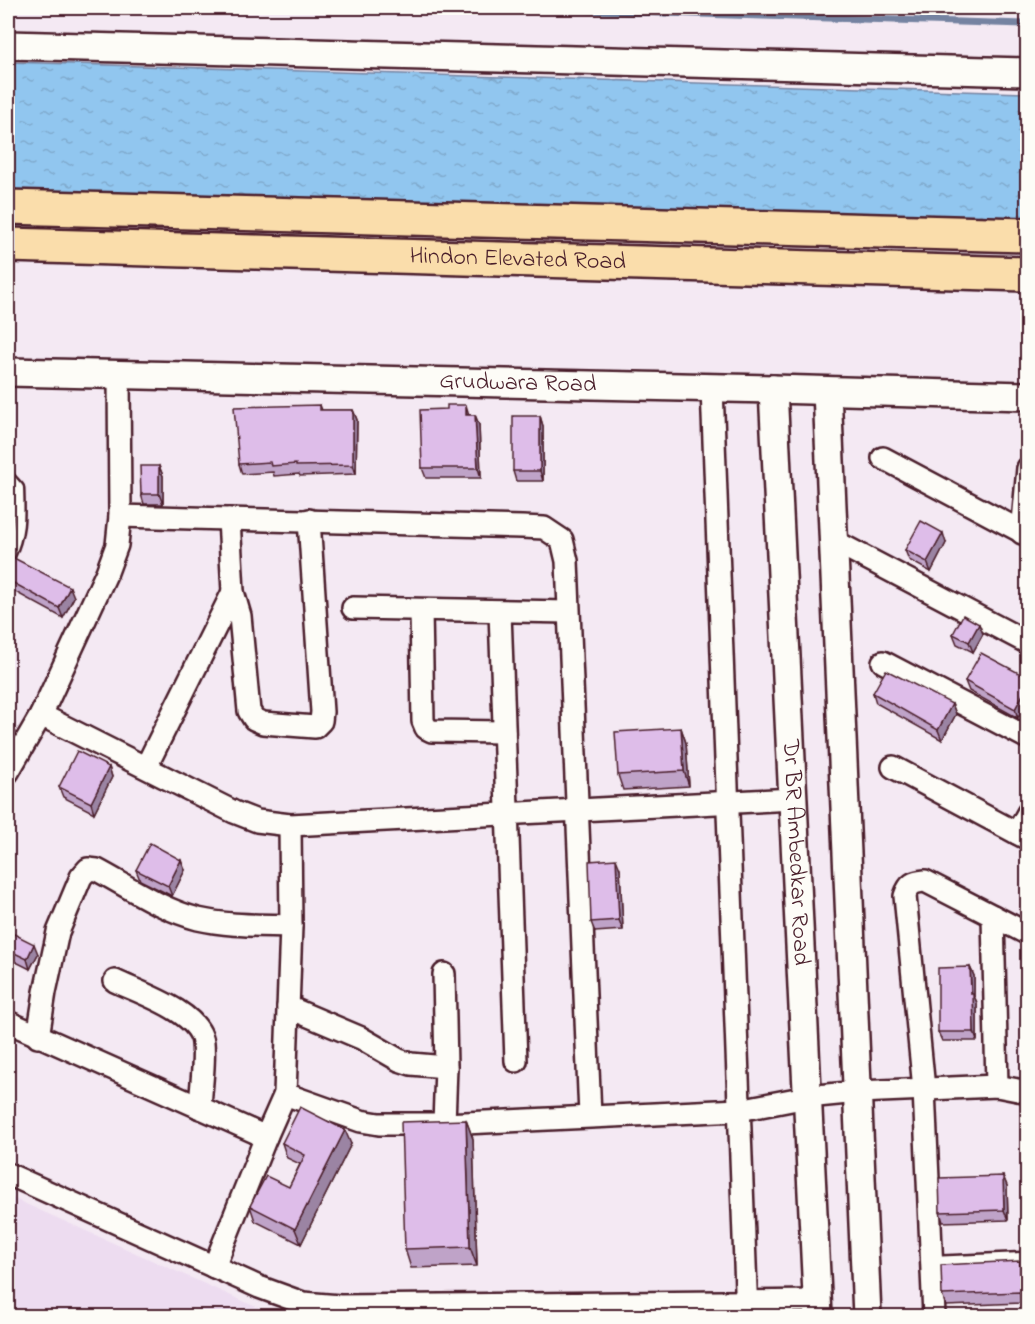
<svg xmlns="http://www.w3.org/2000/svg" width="1035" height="1324" font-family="'Indie Flower',sans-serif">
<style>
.built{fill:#eddcf0}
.water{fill:url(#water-ripples);stroke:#7583a1;stroke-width:1.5}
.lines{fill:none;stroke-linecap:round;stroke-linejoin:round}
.stream{stroke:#7583a1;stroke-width:7}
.service-casing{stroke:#4a1f2b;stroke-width:15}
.minor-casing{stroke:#4a1f2b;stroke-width:26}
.tertiary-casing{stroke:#4a1f2b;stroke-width:32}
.motorway-casing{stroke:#4a1f2b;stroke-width:38}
.service{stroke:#fdfcf7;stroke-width:10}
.minor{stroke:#fdfcf7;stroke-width:21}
.tertiary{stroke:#fdfcf7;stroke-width:27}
.motorway{stroke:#faddab;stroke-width:33}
.wall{fill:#bfa3c8;stroke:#4a1f2b;stroke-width:1.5}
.shaded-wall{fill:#9b84a3;stroke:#4a1f2b;stroke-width:1.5}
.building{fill:#debde9;stroke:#4a1f2b;stroke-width:1.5}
.labels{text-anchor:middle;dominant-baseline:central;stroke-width:5;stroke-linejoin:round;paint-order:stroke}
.street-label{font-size:24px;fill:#4a1f2b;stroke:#fdfcf7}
</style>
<defs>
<pattern id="water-ripples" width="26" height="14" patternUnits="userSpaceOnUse" patternTransform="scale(1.5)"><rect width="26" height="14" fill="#91c6ef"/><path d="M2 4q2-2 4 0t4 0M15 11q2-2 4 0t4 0" fill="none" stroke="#7faacd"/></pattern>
</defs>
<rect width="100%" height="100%" fill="#f4e9f3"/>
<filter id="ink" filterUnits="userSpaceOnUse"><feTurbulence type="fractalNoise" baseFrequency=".0167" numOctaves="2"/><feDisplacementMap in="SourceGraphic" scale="12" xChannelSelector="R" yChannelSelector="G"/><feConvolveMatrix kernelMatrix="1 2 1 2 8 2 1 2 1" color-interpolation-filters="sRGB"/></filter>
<g filter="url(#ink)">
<!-- built -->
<polygon class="built" points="8,1196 272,1314 271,1316 8,1316"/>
<!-- water -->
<polygon class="water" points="8,62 1027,93 1027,237 8,205"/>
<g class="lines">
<!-- stream -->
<polyline class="stream" points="505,8 1028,24"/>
<defs>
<g id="service">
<path d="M8,477l10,11c1,28 2,45 -10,70"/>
<polyline points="931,1262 1022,1258"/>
</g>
<g id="minor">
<polyline points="712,388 747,1316"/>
<polyline points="883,458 1028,535"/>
<polyline points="120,516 522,527 544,528 562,540 567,561 590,1116"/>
<polyline points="229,519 233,592 240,616 249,711 254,719 263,723 315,727 321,721 322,712 309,520"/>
<polyline points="1022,533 1028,468"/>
<polyline points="834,541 1028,643"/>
<polyline points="353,608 568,612"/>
<polyline points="421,610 423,721 426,728 432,731 504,732"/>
<polyline points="500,612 516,1061"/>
<polyline points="883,662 1028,738"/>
<polyline points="41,715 234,812 257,821 290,825 793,799"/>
<polyline points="146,767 233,592"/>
<polyline points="893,767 1028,839"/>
<polyline points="8,772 41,715 107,572 117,545 120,516 119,375"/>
<polyline points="1017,833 1028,813"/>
<polyline points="993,916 997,1086"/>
<polyline points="444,974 446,1067 444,1124"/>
<path d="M115,981c25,12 85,31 88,62 2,20 -2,43 -3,65"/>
<polyline points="288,1007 361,1038 399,1060 411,1064 446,1067"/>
<polyline points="8,1022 266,1137 285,1094 291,926 290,825"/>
<path d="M38,1037l7,-45 13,-60 23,-55 7,-8 9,1c32,17 65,40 101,49 30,7 62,6 93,7"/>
<polyline points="285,1094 361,1121 379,1124 444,1124 739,1110 807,1097 858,1092 997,1086 1028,1092"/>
<polyline points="8,1174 259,1287 303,1303 340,1306 817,1301"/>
<polyline points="214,1267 266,1137"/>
<path d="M934,1316l-10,-227 -19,-193c4,-12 8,-14 20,-15l103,53"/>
</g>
<g id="tertiary">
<polyline points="8,45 1028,72"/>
<path id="s1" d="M8,372l765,17 255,7"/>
<path id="s2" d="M773,389l45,927"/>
<polyline points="827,391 867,1316"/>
</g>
<g id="motorway">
<polyline points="8,207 1028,235"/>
<path id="s3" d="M8,245l1020,29"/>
</g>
</defs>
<!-- service casing -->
<use href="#service" class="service-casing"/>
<!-- minor casing -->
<use href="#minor" class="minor-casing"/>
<!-- tertiary casing -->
<use href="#tertiary" class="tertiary-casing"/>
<!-- motorway casing -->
<use href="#motorway" class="motorway-casing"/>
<!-- service -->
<use href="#service" class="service"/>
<!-- minor -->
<use href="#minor" class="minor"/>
<!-- tertiary -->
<use href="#tertiary" class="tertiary"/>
<!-- motorway -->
<use href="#motorway" class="motorway"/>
</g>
<!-- wall -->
<g class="wall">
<polygon points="320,405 322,410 353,410 357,420 356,474 300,476 299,474 274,476 273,472 242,474 239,464"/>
<polygon points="469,415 475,415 479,425 481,478 426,478 422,468"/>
<polygon points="540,416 543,426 543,481 516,481 513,471"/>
<polygon points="159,466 163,476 163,504 144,504 141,494"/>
<polygon points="946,543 931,572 909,560 905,550"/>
<polygon points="8,555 74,597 63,618 8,588"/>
<polygon points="979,624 983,634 973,652 957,644 953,634"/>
<polygon points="1028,678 1028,701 1018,718 969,691 965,681"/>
<polygon points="873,693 952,704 956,714 942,740 876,703"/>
<polygon points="681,728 686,743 689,786 623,790 618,775"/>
<polygon points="109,767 112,777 94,813 63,797 59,787"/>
<polygon points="620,869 623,930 595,932 591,922"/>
<polygon points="136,870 185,870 172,896 140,880"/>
<polygon points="8,931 38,954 30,969 8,958"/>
<polygon points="970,967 974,976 974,996 977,1003 977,1041 942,1041 938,1032"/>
<polygon points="466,1120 473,1139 477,1266 411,1268 405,1249"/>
<polygon points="282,1143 351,1144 301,1244 255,1221 250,1206 289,1187 300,1164 287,1158"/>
<polygon points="1028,1143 1028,1160 1024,1150"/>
<polygon points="1003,1176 1007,1186 1008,1220 943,1222 940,1212"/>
<polygon points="1020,1261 1024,1272 1021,1303 946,1306 942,1295"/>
</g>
<!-- shaded-wall -->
<g class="shaded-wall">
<polygon points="466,405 469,415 466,415"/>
<polygon points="353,410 357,420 356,474 353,465"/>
<polygon points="475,415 479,425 481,478 478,468"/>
<polygon points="540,416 543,426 543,481 540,471"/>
<polygon points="159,466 163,476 163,504 159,494"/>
<polygon points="943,533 946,543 931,572 927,562"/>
<polygon points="70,587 74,597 63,618 59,608"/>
<polygon points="979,624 983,634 973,652 969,642"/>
<polygon points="1028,685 1028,701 1018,718 1015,709"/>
<polygon points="952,704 956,714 942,740 938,730"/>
<polygon points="681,728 686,743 689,786 684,771"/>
<polygon points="109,767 112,777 94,813 91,803"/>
<polygon points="616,859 620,869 623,930 619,920"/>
<polygon points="181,860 185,870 172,896 168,886"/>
<polygon points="34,944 38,954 30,969 27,959"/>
<polygon points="970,967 974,976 974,996 977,1003 977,1041 974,1032"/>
<polygon points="466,1120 473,1139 477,1266 470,1247"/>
<polygon points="345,1130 351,1144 301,1244 295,1229"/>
<polygon points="1003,1176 1007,1186 1008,1220 1004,1210"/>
<polygon points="1020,1261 1024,1272 1024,1285 1020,1274"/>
</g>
<!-- building -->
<g class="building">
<polygon points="320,405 320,410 353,410 353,465 296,466 296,464 271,466 270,462 239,464 234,407"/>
<polygon points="447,405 466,405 466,415 475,415 478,468 422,468 420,410 447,409"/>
<rect x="513" y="416" width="27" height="55"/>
<polygon points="140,466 159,466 159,494 141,494"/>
<polygon points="921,521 943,533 927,562 905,550"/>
<polygon points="8,555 70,587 59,608 8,580"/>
<polygon points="963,615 979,624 969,642 953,634"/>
<polygon points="981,653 1028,678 1028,685 1015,709 965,681"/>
<polygon points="886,670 952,704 938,730 873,693"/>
<polygon points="681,728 684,771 618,775 615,732"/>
<polygon points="77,751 109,767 91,803 59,787"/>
<polygon points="150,843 181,860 168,886 136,870"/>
<polygon points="616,859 619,920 591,922 589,861"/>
<polygon points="8,931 34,944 27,959 8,950"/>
<polygon points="970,967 971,994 973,994 974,1032 938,1032 938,968"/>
<polygon points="300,1107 345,1130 295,1229 250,1206 266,1176 289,1187 305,1155 282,1143"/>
<polygon points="466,1120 470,1247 405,1249 401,1122"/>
<polygon points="1028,1143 1028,1152 1024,1150"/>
<polygon points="1003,1176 1004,1210 940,1212 939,1178"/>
<polygon points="1020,1261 1020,1274 1028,1274 1028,1317 1022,1317 1020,1292 942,1295 941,1265"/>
</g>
</g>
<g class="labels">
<!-- street labels -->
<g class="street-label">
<text stroke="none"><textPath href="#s3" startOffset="510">Hindon Elevated Road</textPath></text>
<text stroke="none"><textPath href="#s1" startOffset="510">Grudwara Road</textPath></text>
<text stroke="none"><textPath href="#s2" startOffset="464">Dr BR Ambedkar Road</textPath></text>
</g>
</g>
<!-- margin -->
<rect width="1035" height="1324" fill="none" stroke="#fdfcf7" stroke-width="30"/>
<rect x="15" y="15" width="1005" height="1294" fill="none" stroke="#4a1f2b" stroke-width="2" filter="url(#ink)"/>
</svg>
